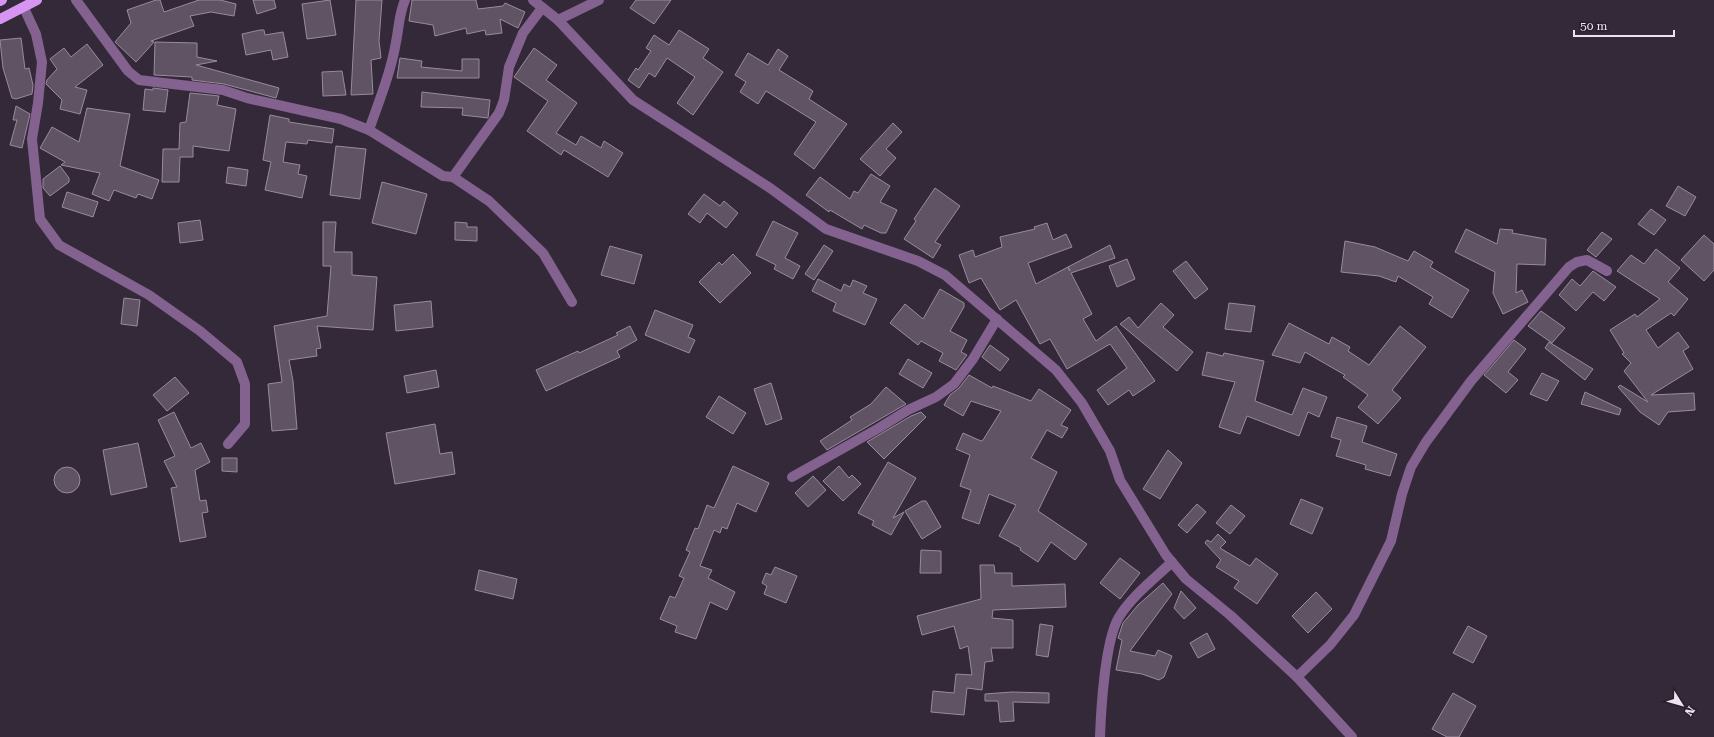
<svg xmlns="http://www.w3.org/2000/svg" width="1714" height="737" font-family="'Roboto Serif',serif">
<style>
.building{fill:#5f5364;stroke:#998b9e}
.lines{fill:none;stroke-linecap:round;stroke-linejoin:round}
.minor{stroke:#836290;stroke-width:10}
.primary{stroke:#d894f3;stroke-width:10}
</style>
<rect width="100%" height="100%" fill="#342938"/>
<!-- building -->
<g class="building">
<polygon points="156,0 160,0 164,12 199,0 220,0 236,4 234,16 211,12 190,16 194,26 151,41 154,42 136,62 115,42 131,23 127,10"/>
<polygon points="253,0 274,0 276,8 257,14"/>
<polygon points="330,0 336,35 307,39 302,4"/>
<polygon points="356,0 382,0 379,41 381,58 371,60 373,94 351,95"/>
<polygon points="412,0 476,0 478,9 503,6 505,3 525,12 518,28 500,19 502,33 486,35 485,30 467,34 466,28 435,36 433,25 409,21"/>
<polygon points="636,0 671,0 654,24 630,8"/>
<polygon points="260,30 264,30 265,35 283,32 288,57 273,60 271,50 246,55 242,34"/>
<polygon points="679,30 709,49 703,58 723,72 693,115 677,103 695,77 667,58 655,77 649,73 639,88 628,80 636,68 638,70 651,51 646,48 654,35 669,45"/>
<polygon points="21,38 25,69 29,68 33,85 32,94 16,99 12,98 3,68 0,40"/>
<polygon points="155,42 197,43 197,57 217,61 196,65 279,88 276,98 224,84 192,80 192,77 154,75"/>
<polygon points="87,44 103,65 75,87 87,90 80,114 60,109 62,100 46,84 47,80 57,69 50,59 64,48 71,57"/>
<polygon points="534,48 557,65 546,80 577,103 556,133 576,145 581,136 601,148 604,141 623,153 608,177 564,150 561,155 527,131 548,101 514,77"/>
<polygon points="778,49 788,56 779,70 813,91 809,99 847,124 814,169 794,154 816,122 766,91 758,104 740,92 746,82 735,75 748,53 768,65"/>
<polygon points="400,58 422,61 421,67 462,71 462,59 479,59 479,78 397,78"/>
<polygon points="342,71 346,95 323,96 322,72"/>
<polygon points="153,88 168,90 165,112 143,110 145,89 153,90"/>
<polygon points="422,92 490,100 488,118 462,115 463,108 421,107"/>
<polygon points="190,93 219,96 217,105 236,109 229,151 193,146 193,157 180,157 179,182 162,182 163,149 179,149 180,123 186,122"/>
<polygon points="16,106 30,114 22,148 10,145 17,120 13,120"/>
<polygon points="87,108 130,114 120,166 159,180 152,199 138,194 136,198 114,190 109,201 92,194 100,173 61,165 65,162 40,148 52,127 79,142"/>
<polygon points="270,115 289,119 289,122 334,129 332,143 308,140 307,144 286,142 283,162 300,165 298,174 307,176 302,198 265,190 271,162 263,160"/>
<polygon points="893,123 902,132 886,149 896,158 880,176 860,159"/>
<polygon points="336,146 366,149 360,199 330,195"/>
<polygon points="60,166 69,178 69,182 50,196 43,188 43,179"/>
<polygon points="228,167 248,170 246,186 226,183"/>
<polygon points="871,174 890,186 880,202 897,210 886,233 881,233 864,225 862,229 830,210 829,212 806,195 820,177 850,199 854,191 858,193"/>
<polygon points="382,182 427,194 416,234 372,223"/>
<polygon points="1678,186 1696,197 1685,216 1666,206"/>
<polygon points="935,188 960,206 935,242 941,245 933,258 904,239 916,221 914,219"/>
<polygon points="67,192 98,202 93,217 62,207"/>
<polygon points="704,194 720,206 724,201 738,213 726,228 707,213 700,223 688,214"/>
<polygon points="1651,209 1666,220 1654,235 1638,224"/>
<polygon points="200,220 203,240 180,243 178,223"/>
<polygon points="773,221 798,233 785,258 800,266 793,279 774,269 776,265 756,255"/>
<polygon points="323,222 336,222 334,252 352,252 352,275 377,277 373,330 317,326 321,348 316,349 317,356 289,360 293,381 297,429 272,431 268,384 282,382 274,326 327,316 331,266 323,266"/>
<polygon points="455,222 467,223 467,227 477,227 477,241 455,240"/>
<polygon points="1047,223 1053,240 1066,234 1072,247 1028,263 1036,284 1068,267 1070,271 1068,267 1110,245 1115,258 1071,273 1092,314 1083,319 1096,341 1116,326 1155,381 1133,396 1129,390 1108,405 1097,390 1127,368 1110,344 1067,369 1050,339 1040,344 1016,300 1000,310 981,278 969,283 959,255 973,250 975,257 1002,247 1000,237 1035,229 1034,227"/>
<polygon points="1466,229 1497,244 1500,229 1513,230 1512,233 1546,239 1545,265 1517,264 1516,293 1522,290 1528,302 1503,314 1493,293 1495,272 1455,252"/>
<polygon points="1602,232 1612,239 1596,257 1587,250"/>
<polygon points="1704,235 1714,244 1714,270 1704,281 1681,260"/>
<polygon points="1345,241 1375,247 1408,261 1414,251 1433,262 1430,267 1469,290 1452,318 1429,304 1433,297 1398,276 1396,282 1379,276 1341,272"/>
<polygon points="824,245 833,251 814,280 805,274"/>
<polygon points="610,246 642,255 634,284 601,275"/>
<polygon points="1656,249 1680,268 1668,282 1688,299 1674,316 1671,313 1646,330 1658,348 1678,332 1689,347 1683,351 1693,369 1651,395 1694,393 1695,410 1668,412 1659,425 1640,412 1618,387 1620,385 1648,402 1624,371 1631,363 1622,354 1624,353 1610,330 1635,314 1637,317 1660,299 1617,271 1631,255 1644,264"/>
<polygon points="733,254 751,273 720,303 699,282 719,262 722,265"/>
<polygon points="1127,259 1135,279 1117,287 1109,266"/>
<polygon points="1186,261 1208,289 1195,299 1173,271"/>
<polygon points="1593,271 1616,287 1604,301 1593,292 1576,311 1559,295 1572,279 1580,286"/>
<polygon points="818,279 841,291 844,284 850,287 853,280 867,286 863,293 877,299 865,325 833,311 836,303 812,291"/>
<polygon points="940,289 964,303 964,307 950,331 967,340 961,352 967,355 956,370 939,361 943,353 921,341 918,345 890,323 905,304 923,319"/>
<polygon points="124,298 140,300 137,326 121,324"/>
<polygon points="431,301 433,327 396,331 394,305"/>
<polygon points="1161,303 1174,315 1163,327 1193,352 1177,371 1120,324 1129,317 1138,328"/>
<polygon points="1229,303 1255,306 1251,332 1225,329"/>
<polygon points="655,310 693,325 688,337 695,340 689,353 645,335"/>
<polygon points="1541,311 1565,328 1552,343 1528,326"/>
<polygon points="1289,323 1329,344 1332,337 1350,347 1348,351 1369,365 1400,326 1426,347 1392,390 1401,398 1378,424 1358,407 1368,395 1343,377 1345,375 1305,352 1300,363 1272,355"/>
<polygon points="630,326 637,340 617,351 620,357 546,391 536,370 578,351 579,353 618,335 616,333"/>
<polygon points="1514,340 1526,349 1508,372 1518,380 1506,393 1484,375"/>
<polygon points="1549,342 1593,369 1585,380 1545,348"/>
<polygon points="990,345 1009,359 1000,371 982,357"/>
<polygon points="1207,352 1223,356 1224,353 1264,361 1255,401 1292,415 1303,388 1327,397 1319,417 1308,412 1299,436 1247,416 1240,434 1219,427 1235,382 1202,375"/>
<polygon points="908,359 932,373 923,388 899,374"/>
<polygon points="436,370 439,387 407,393 404,376"/>
<polygon points="1542,373 1559,381 1547,401 1530,394"/>
<polygon points="969,375 992,388 993,386 1031,401 1039,389 1071,410 1061,425 1068,428 1062,438 1047,430 1031,458 1057,472 1038,511 1087,544 1075,560 1051,542 1038,562 1020,550 1021,548 999,536 1016,505 989,494 979,524 962,518 971,490 960,486 970,455 956,449 963,433 981,441 983,440 1001,411 971,401 963,416 944,405 950,395 959,388"/>
<polygon points="175,377 189,393 167,411 153,395"/>
<polygon points="771,383 782,419 766,425 754,389"/>
<polygon points="886,387 906,404 827,450 820,441 852,420 850,417 871,404"/>
<polygon points="1585,392 1621,409 1619,415 1581,404"/>
<polygon points="719,396 746,413 733,434 706,417"/>
<polygon points="174,412 191,448 201,443 210,462 195,470 200,501 206,500 208,512 202,513 206,537 180,542 171,488 177,487 164,461 175,456 158,420"/>
<polygon points="921,412 926,417 884,459 867,442 911,416"/>
<polygon points="1337,417 1367,426 1362,442 1397,454 1390,476 1365,469 1366,465 1336,456 1341,440 1331,437"/>
<polygon points="435,424 440,454 452,452 455,474 395,484 386,433"/>
<polygon points="138,443 147,487 111,495 103,450"/>
<polygon points="1168,450 1182,463 1160,499 1143,489"/>
<polygon points="222,458 237,458 237,472 222,471"/>
<polygon points="888,462 916,478 893,518 904,512 891,535 872,525 874,521 858,513"/>
<polygon points="733,466 769,483 756,512 737,503 727,529 722,527 720,533 714,530 700,566 712,570 708,578 735,592 727,610 710,602 696,639 675,632 677,626 660,619 670,596 675,598 684,578 679,576 690,552 686,550 695,528 698,529 707,505 714,508"/>
<polygon points="839,466 849,478 852,475 861,484 843,501 823,481"/>
<circle cx="67" cy="480" r="13"/>
<polygon points="813,476 826,490 808,507 795,493"/>
<polygon points="1301,499 1323,508 1312,534 1290,524"/>
<polygon points="922,501 926,501 941,527 922,539 905,511"/>
<polygon points="1197,504 1206,512 1187,533 1178,525"/>
<polygon points="1231,505 1245,516 1230,534 1216,523"/>
<polygon points="1218,534 1226,542 1220,548 1250,566 1256,558 1278,574 1257,604 1234,588 1239,581 1216,567 1221,560 1205,543 1207,540 1211,542"/>
<polygon points="921,550 941,551 941,573 920,573"/>
<polygon points="1120,558 1140,573 1120,599 1100,583"/>
<polygon points="980,565 994,565 995,573 1012,573 1012,586 1065,584 1066,607 993,610 992,618 1013,620 1013,648 991,648 993,661 985,662 982,690 967,688 964,715 931,712 933,691 954,693 956,674 972,675 968,646 960,649 954,626 922,635 917,616 981,599"/>
<polygon points="775,567 797,576 786,603 764,594 767,586 762,583 766,573 771,575"/>
<polygon points="479,570 517,579 513,599 475,590"/>
<polygon points="1163,583 1172,594 1130,651 1155,656 1158,650 1172,656 1164,677 1159,680 1142,674 1116,670 1122,640 1118,638 1123,623 1138,605"/>
<polygon points="1181,591 1196,608 1184,619 1174,608"/>
<polygon points="1316,592 1332,609 1308,633 1292,616"/>
<polygon points="1040,624 1053,626 1048,657 1036,655"/>
<polygon points="1468,626 1487,636 1473,663 1453,653"/>
<polygon points="1207,633 1215,649 1198,658 1190,643"/>
<polygon points="1012,692 1049,693 1049,703 1013,702 1014,721 1000,722 998,701 985,701 985,694"/>
<polygon points="1453,693 1476,706 1459,737 1447,737 1432,729"/>
</g>
<g class="lines">
<!-- minor -->
<g class="minor">
<polyline points="76,0 128,71 139,80 223,90 247,98 341,119 369,130 443,176 453,177 499,113 504,100 509,67 523,33 542,8"/>
<polyline points="533,0 558,20 633,100 770,188 826,229 918,261 945,275 1056,370 1082,403 1110,451 1120,480 1166,555 1186,579 1230,615 1297,677 1352,737"/>
<polyline points="24,8 36,34 42,62 38,103 32,139 40,219 59,245 149,295 200,331 237,362 245,384 245,424 228,444"/>
<polyline points="558,20 599,0"/>
<path d="M369,130c10,-29 22,-58 27,-88 3,-15 3,-28 9,-42"/>
<polyline points="453,177 489,201 543,253 572,302"/>
<polyline points="792,477 879,428 908,410 936,397 954,384 973,359 997,319"/>
<polyline points="1297,677 1330,645 1354,615 1391,541 1402,494 1411,467 1426,442 1471,381 1569,267 1577,262 1587,260 1607,271"/>
<path d="M1100,737c1,-28 5,-97 19,-120 13,-21 35,-38 53,-55"/>
</g>
<!-- primary -->
<g class="primary">
<polyline points="0,1 2,0"/>
<polyline points="0,19 37,0"/>
</g>
</g>
<!-- north arrow -->
<g transform="translate(1682 705) rotate(127)" stroke="#2a1f2e" stroke-width="3" paint-order="stroke">
<path d="M0-3L7 15L0 10L-7 15Z" fill="#ece5ef"/>
<text y="-6" font-size="11" font-weight="bold" text-anchor="middle" fill="#ece5ef">N</text>
</g>
<!-- scale -->
<path d="M1574 30v6h100v-6" fill="none" stroke="#ece5ef" stroke-width="2"/>
<text x="1580" y="30" font-size="12" fill="#ece5ef" stroke="#2a1f2e" stroke-width="3" paint-order="stroke">50 m</text>
</svg>
